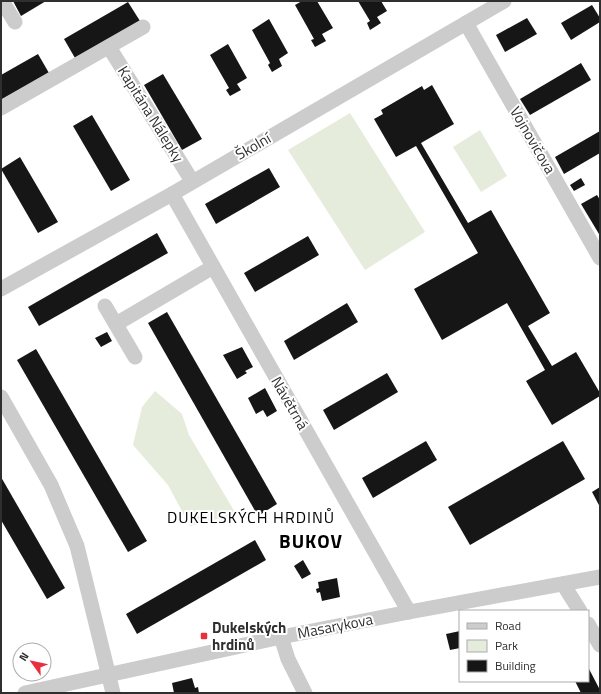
<svg xmlns="http://www.w3.org/2000/svg" width="601" height="694" font-family="'Titillium Web',sans-serif">
<style>
.green{fill:#e5ecdc}
.building{fill:#161616}
.lines{fill:none;stroke-linecap:round;stroke-linejoin:round}
.minor{stroke:#ccc;stroke-width:15}
.poi-dot{fill:#e92e3f;stroke:#fff;stroke-width:1.5}
.labels{text-anchor:middle;dominant-baseline:central;stroke-width:4;stroke-linejoin:round;paint-order:stroke}
.street-label{font-size:15px;fill:#2f2f2f;stroke:#fff}
.poi-label{font-size:15px;font-weight:bold;fill:#2f2f2f;stroke:#fff;text-anchor:start}
.neighbourhood-label{font-size:16px;letter-spacing:1px;fill:#000;stroke:#fff}
.district-label{font-size:19px;font-weight:bold;letter-spacing:1px;fill:#000;stroke:#fff}
</style>
<rect width="100%" height="100%" fill="#fff"/>
<!-- green -->
<g class="green">
<polygon points="350,113 425,232 365,270 288,150"/>
<polygon points="480,130 507,176 481,192 453,147"/>
<polygon points="155,391 182,414 189,435 236,514 190,526 168,485 133,445 142,407"/>
</g>
<!-- building -->
<g class="building">
<polygon points="13,1 46,1 21,16"/>
<polygon points="302,1 317,1 333,28 322,34 326,41 315,47 311,40 314,39 295,5"/>
<polygon points="358,1 381,1 387,11 377,17 381,23 370,30 367,23 370,21"/>
<polygon points="128,2 140,21 75,58 64,39"/>
<polygon points="592,5 600,18 600,22 571,40 561,23"/>
<polygon points="527,18 537,34 505,52 496,35"/>
<polygon points="269,19 288,53 279,59 282,66 272,72 268,65 270,63 252,30"/>
<polygon points="228,44 247,78 237,84 241,90 230,96 226,90 229,88 210,55"/>
<polygon points="38,54 49,73 1,100 1,75"/>
<polygon points="581,63 591,80 530,115 520,99"/>
<polygon points="163,74 202,139 182,150 144,85"/>
<polygon points="432,85 454,124 421,143 468,223 491,210 550,313 528,326 552,366 576,352 600,393 600,396 552,425 526,381 545,370 507,303 442,340 414,289 478,253 416,146 396,157 374,119 383,114 381,110 422,86 424,90"/>
<polygon points="92,115 130,180 111,191 73,126"/>
<polygon points="600,131 600,153 564,174 555,157"/>
<polygon points="20,157 58,222 38,233 1,169"/>
<polygon points="269,168 280,187 216,224 205,204"/>
<polygon points="581,178 585,185 574,191 570,185"/>
<polygon points="597,195 600,200 599,234 581,204"/>
<polygon points="157,233 168,253 39,326 28,307"/>
<polygon points="308,236 319,255 255,292 244,273"/>
<polygon points="347,303 358,322 294,360 284,341"/>
<polygon points="167,312 277,504 258,516 148,323"/>
<polygon points="107,332 112,341 101,347 95,338"/>
<polygon points="242,347 253,367 245,371 247,373 237,379 223,355"/>
<polygon points="36,349 147,541 128,552 17,360"/>
<polygon points="387,373 398,392 334,430 323,410"/>
<polygon points="265,388 277,411 267,417 263,410 256,414 248,398"/>
<polygon points="426,441 437,460 373,498 362,478"/>
<polygon points="563,441 585,479 470,545 448,507"/>
<polygon points="1,477 65,588 47,599 1,520"/>
<polygon points="600,487 600,507 592,492"/>
<polygon points="255,540 266,560 137,634 126,614"/>
<polygon points="303,560 311,574 302,579 294,566"/>
<polygon points="337,578 340,597 322,601 320,592 317,593 316,589 319,588 318,582"/>
<polygon points="460,631 460,648 450,650 446,634"/>
<polygon points="588,667 600,690 600,693 581,693 575,681 588,681"/>
<polygon points="192,678 195,688 198,687 199,693 174,693 172,683"/>
</g>
<g class="lines">
<!-- minor -->
<g class="minor">
<polyline points="2,1 15,22"/>
<polyline points="466,23 600,258"/>
<polyline points="109,47 192,181"/>
<polyline points="1,108 143,27"/>
<polyline points="172,194 409,612"/>
<polyline points="1,289 172,194 504,1"/>
<polyline points="105,306 135,357"/>
<polyline points="116,324 213,267"/>
<polyline points="1,397 51,485 77,546 113,693"/>
<polyline points="563,584 580,611"/>
<polyline points="588,624 600,645"/>
<polyline points="281,637 288,659 305,693"/>
<polyline points="25,693 281,637 409,612 600,577"/>
</g>
</g>
<!-- markers -->
<rect class="poi-dot" x="200" y="632" width="8" height="8" rx="2"/>
<g class="labels">
<!-- street labels -->
<g class="street-label">
<text transform="translate(151 114) rotate(58)">Kapitána Nálepky</text>
<text transform="translate(533 140) rotate(60)">Vojnovičova</text>
<text transform="translate(253 146) rotate(-30)">Školní</text>
<text transform="translate(290 403) rotate(60)">Návětrná</text>
<text transform="translate(335 626) rotate(-11)">Masarykova</text>
</g>
<!-- poi labels -->
<g class="poi-label">
<text x="212" y="627">Dukelských<tspan x="212" dy="17">hrdinů</tspan></text>
</g>
<!-- neighbourhood labels -->
<g class="neighbourhood-label">
<text x="251" y="517">DUKELSKÝCH HRDINŮ</text>
</g>
<!-- district labels -->
<g class="district-label">
<text x="311" y="540">BUKOV</text>
</g>
</g>
<!-- border -->
<rect width="601" height="694" fill="none" stroke="#2f2f2f" stroke-width="4"/>
<!-- legend -->
<rect x="459" y="610" width="130" height="72" fill="#ffffff" stroke="#acacac"/>
<rect x="467" y="623" width="20" height="6" fill="#cccccc" stroke="#acacac"/>
<text x="495" y="630" font-size="12" fill="#2f2f2f">Road</text>
<rect x="467" y="640" width="20" height="12" fill="#e5ecdc" stroke="#acacac"/>
<text x="495" y="650" font-size="12" fill="#2f2f2f">Park</text>
<rect x="467" y="660" width="20" height="12" fill="#161616" stroke="#acacac"/>
<text x="495" y="670" font-size="12" fill="#2f2f2f">Building</text>
<!-- north arrow -->
<g transform="translate(32 662) rotate(303)"><circle r="19" fill="#ffffff" stroke="#acacac"/>
<path d="M0-3L7 15L0 10L-7 15Z" fill="#e92e3f"/>
<text y="-6" font-size="11" font-weight="bold" text-anchor="middle" fill="#2f2f2f">N</text>
</g>
</svg>
